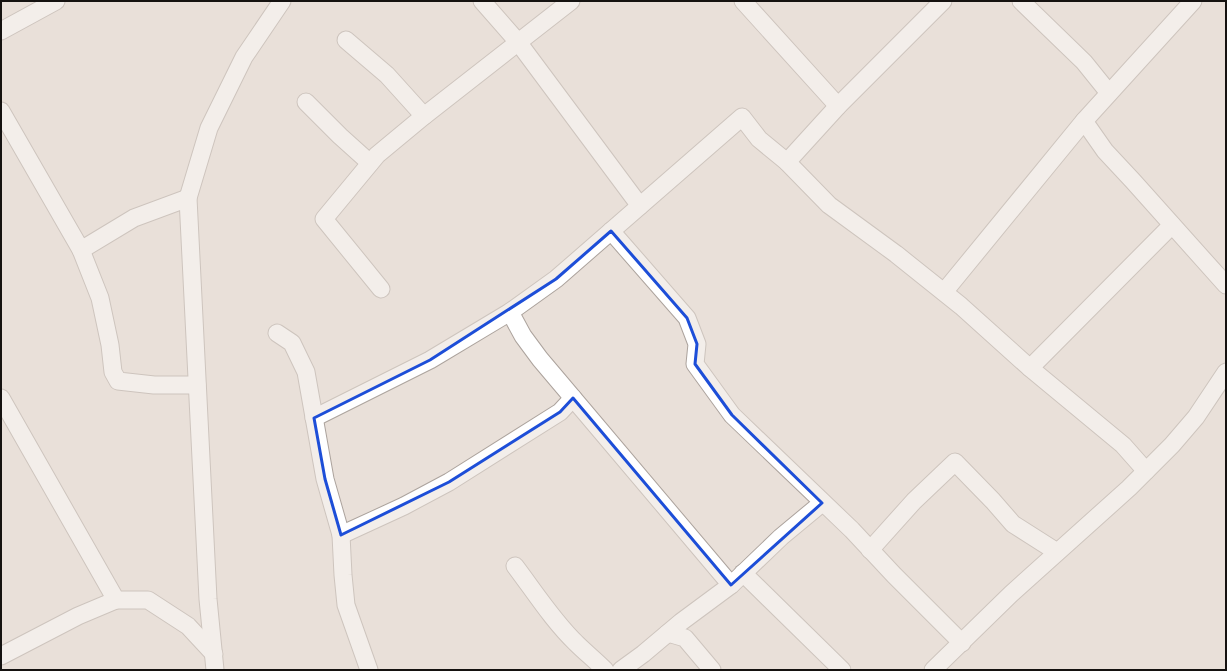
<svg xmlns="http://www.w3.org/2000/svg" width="1227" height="671" font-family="Rubik,sans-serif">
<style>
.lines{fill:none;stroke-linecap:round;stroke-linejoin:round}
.minor-casing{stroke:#aca39d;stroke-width:19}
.minor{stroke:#fff;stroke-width:17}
.marked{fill:none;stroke:#1d4ed8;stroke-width:3;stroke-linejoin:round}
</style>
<rect width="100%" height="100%" fill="#e9e0d9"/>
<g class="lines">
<defs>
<g id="minor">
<polyline points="482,1 518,42 640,206"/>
<polyline points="743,1 838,106"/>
<polyline points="1021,1 1084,62 1109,93"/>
<polyline points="1,31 56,1"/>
<polyline points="346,40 387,75 424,116"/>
<polyline points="306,102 340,136 370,163"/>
<polyline points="1,111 81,250 100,298 110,345 113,372 118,381 154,385 197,385"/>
<polyline points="1084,121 1105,151 1133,181 1226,285"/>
<polyline points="787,162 838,106 943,1"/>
<polyline points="611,231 687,318 697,344 695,364 732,415 852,530 894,575 962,643"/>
<polyline points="81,250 134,218 188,198"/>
<polyline points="381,289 324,219 377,155 424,116 571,1"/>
<polyline points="944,292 1084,121 1193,1"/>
<polyline points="510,312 523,336 540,359 731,585"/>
<polyline points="277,333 292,343 306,372 325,479 341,535 343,575 346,605 369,670"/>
<polyline points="1030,368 1172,225"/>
<polyline points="1,398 116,600 148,600 188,626 214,654"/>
<polyline points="314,418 430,360 510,312 556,279 742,117 759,139 787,162 829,205 896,254 961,306 1030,368 1123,445 1146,471"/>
<polyline points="341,535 404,506 449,482 560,412 573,398"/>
<polyline points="870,550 914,501 955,462 993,501 1013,524 1057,552"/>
<path d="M515,566c19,25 38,55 61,77 9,9 19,17 29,27"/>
<polyline points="743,573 842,670"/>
<polyline points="668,633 685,638 712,670"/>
<polyline points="1,656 78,616 116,600"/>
<polyline points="215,670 208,599 188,198 209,128 244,57 282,1"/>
<polyline points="621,670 643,654 681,622 731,585 781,537 822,503"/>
<polyline points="933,670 1011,594 1129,488 1172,445 1196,417 1226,372"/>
</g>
</defs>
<!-- minor casing -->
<use href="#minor" class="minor-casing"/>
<!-- minor -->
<use href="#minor" class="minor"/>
</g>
<!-- marked area -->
<path d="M0 0H1227V671H0ZM611,231l76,87 10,26 -2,20 37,51 90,88 -91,82 -158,-187 -13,14 -111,70 -108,53 -16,-56 -11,-61 116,-58 126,-81z" fill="#e9e0d9" fill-opacity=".55" fill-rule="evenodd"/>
<path class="marked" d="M611,231l76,87 10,26 -2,20 37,51 90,88 -91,82 -158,-187 -13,14 -111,70 -108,53 -16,-56 -11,-61 116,-58 126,-81z"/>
<!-- border -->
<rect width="1227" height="671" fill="none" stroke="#151210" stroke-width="4"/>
</svg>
